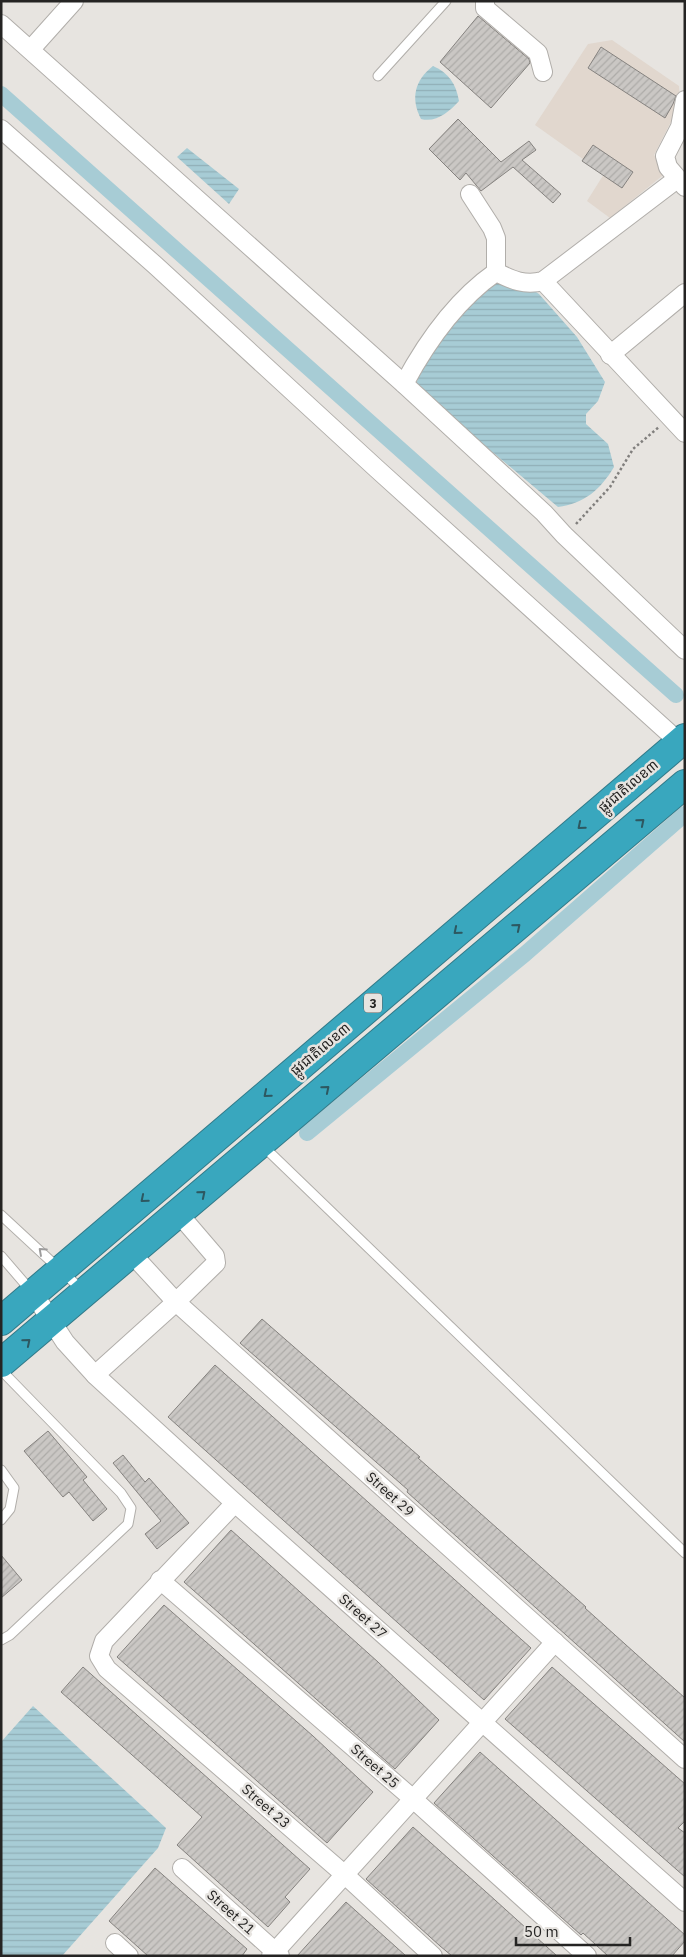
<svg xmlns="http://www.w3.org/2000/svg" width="686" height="1957" font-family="'IBM Plex Sans','Noto Sans Khmer',sans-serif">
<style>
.built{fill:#e1d7ce}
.water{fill:url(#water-rules)}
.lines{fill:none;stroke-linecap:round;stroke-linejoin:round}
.canal{stroke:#a7ccd5;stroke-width:16}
.building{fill:url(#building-hatch);stroke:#85827f}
.lane-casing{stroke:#b1aeaa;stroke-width:11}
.street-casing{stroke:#b1aeaa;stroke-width:20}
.highway-casing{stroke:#327988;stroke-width:30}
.path{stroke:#817f7d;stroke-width:2.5;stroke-dasharray:2.5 2.5;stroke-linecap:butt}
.lane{stroke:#fff;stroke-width:9}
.street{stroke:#fff;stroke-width:18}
.highway{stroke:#39a7be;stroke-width:28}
.oneway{stroke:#2d5861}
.oneway2{stroke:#9d9c9c}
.labels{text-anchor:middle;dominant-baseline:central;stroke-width:5;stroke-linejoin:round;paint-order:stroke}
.shield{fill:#e7e4e0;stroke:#5f5e5c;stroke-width:1}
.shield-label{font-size:12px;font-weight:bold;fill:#252423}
.street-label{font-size:14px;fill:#252423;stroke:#e7e4e0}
</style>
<defs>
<pattern id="water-rules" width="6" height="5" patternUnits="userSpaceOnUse" patternTransform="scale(1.25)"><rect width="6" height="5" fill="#a7ccd5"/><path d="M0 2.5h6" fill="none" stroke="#90afb7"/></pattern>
<pattern id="building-hatch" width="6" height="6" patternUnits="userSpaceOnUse" patternTransform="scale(1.25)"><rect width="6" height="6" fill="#cac7c4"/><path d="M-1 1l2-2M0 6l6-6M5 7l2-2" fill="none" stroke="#adaba8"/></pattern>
</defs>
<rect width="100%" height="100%" fill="#e7e4e0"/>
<!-- built -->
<polygon class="built" points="612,40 679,86 680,104 654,155 667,172 610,218 587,201 604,174 535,125 588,44"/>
<!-- water -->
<g class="water">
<path d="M433,66c16,7 23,18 26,35 -10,11 -23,22 -38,18 -11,-21 -6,-39 12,-53z"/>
<polygon points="187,148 239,189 229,204 177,157"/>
<path d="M495,279l38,11 6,4 38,43 28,45 -7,19 -12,13v10l22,20 6,23c-13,22 -30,37 -56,40l-143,-120c14,-42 47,-79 80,-108z"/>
<polygon points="33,1706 166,1828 158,1848 62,1956 2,1956 1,1742"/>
</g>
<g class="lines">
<!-- canal -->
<g class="canal">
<polyline points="1,94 676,695"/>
<polyline points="307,1133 525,954 685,814"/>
</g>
</g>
<!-- building -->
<g class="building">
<polygon points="478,16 529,59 530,63 491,108 440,62"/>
<polygon points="601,47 676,96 673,104 665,118 588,68"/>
<polygon points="458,119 501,162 529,141 536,150 522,160 561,194 553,203 513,167 481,191 466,173 460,180 429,149"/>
<polygon points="593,145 633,172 622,188 582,161"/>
<polygon points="262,1319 420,1457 418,1458 586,1607 585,1608 685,1698 685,1742 407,1492 408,1490 240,1343"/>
<polygon points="215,1365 531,1648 484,1700 168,1417"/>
<polygon points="48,1431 87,1477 83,1480 107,1509 93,1521 69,1492 63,1497 24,1451"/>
<polygon points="123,1455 145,1482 149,1478 189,1523 157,1549 145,1534 161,1521 113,1463"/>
<polygon points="231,1530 378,1662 439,1720 395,1769 184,1582"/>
<polygon points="1,1555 22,1580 1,1598"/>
<polygon points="164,1605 313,1736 373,1792 327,1843 117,1657"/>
<polygon points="83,1667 310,1869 285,1897 290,1902 268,1927 177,1845 202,1817 61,1692"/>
<polygon points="552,1667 685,1784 685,1821 678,1828 685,1833 685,1877 505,1719"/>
<polygon points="480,1752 685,1935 685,1941 672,1956 608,1956 583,1933 581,1935 434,1803"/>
<polygon points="413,1827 485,1891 557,1956 452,1956 440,1946 366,1879"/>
<polygon points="155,1868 247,1949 242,1956 148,1956 109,1921"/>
<polygon points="346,1902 406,1956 297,1956"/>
</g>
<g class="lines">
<defs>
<g id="lane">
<polyline points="378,76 446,1"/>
<polyline points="262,1145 685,1553"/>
<polyline points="1,1215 82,1290"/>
<polyline points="1,1256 32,1292"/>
<polyline points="1,1370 121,1493 131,1508 128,1524 10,1635 1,1640"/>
<polyline points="1,1470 14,1488 10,1509 1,1520"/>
</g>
<g id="street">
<polyline points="485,1 485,8 538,53 543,72"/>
<polyline points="1,24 404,384 544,513 564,535 685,650"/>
<polyline points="31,49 74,1"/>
<polyline points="1,129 155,265 377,469 679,742"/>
<polyline points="685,187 668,167 665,156 680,127 685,100"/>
<polyline points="470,194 492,228 496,238 496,272"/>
<polyline points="543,281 685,433"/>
<polyline points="610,355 685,293"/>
<path d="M404,384c23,-43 52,-84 92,-112 16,8 29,14 47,9l134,-102"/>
<polyline points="132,1254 176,1302 216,1263 215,1256 179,1214"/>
<polyline points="34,1294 65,1342 95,1375 235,1503 685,1902"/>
<polyline points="95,1375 176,1302 685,1759"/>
<polyline points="235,1503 104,1641 99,1656 107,1669 344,1874 433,1956"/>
<polyline points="160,1580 412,1798 587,1956"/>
<polyline points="182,1868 280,1956"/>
<polyline points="115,1943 129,1956"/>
<polyline points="271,1956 555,1642"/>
</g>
<g id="highway">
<polyline points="1,1321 685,738"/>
<polyline points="1,1363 685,784"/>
</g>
</defs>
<!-- lane casing -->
<use href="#lane" class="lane-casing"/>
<!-- street casing -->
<use href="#street" class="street-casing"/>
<!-- highway casing -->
<use href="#highway" class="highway-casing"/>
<!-- path -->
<polyline class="path" points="576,524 610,487 633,449 659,427"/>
<!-- lane -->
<use href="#lane" class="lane"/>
<!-- street -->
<use href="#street" class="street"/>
<!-- highway -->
<use href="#highway" class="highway"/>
</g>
<!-- one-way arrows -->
<defs><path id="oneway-chevron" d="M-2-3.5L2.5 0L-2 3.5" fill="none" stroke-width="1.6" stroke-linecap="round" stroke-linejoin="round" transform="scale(1.25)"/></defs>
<g class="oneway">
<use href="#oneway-chevron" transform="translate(641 822) rotate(-40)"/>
<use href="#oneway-chevron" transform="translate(581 826) rotate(140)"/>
<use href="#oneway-chevron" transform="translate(517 927) rotate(-40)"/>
<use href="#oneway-chevron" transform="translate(457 931) rotate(140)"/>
<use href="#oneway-chevron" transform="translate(326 1089) rotate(-40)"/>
<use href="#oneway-chevron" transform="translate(267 1094) rotate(140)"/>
<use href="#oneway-chevron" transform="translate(202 1194) rotate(-40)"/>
<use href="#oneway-chevron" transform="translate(144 1199) rotate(140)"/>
<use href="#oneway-chevron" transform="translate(27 1342) rotate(-40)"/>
</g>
<use class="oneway2" href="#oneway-chevron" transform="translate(42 1251) rotate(-138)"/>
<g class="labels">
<!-- shield labels -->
<rect class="shield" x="364" y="993.5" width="18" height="19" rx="4"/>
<g class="shield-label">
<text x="373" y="1003">3</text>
</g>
<!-- street labels -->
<g class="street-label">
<text transform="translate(628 786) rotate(-40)">ផ្លូវជាតិលេខ៣</text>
<text transform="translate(320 1049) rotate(-40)">ផ្លូវជាតិលេខ៣</text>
<text transform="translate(390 1494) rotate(42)">Street 29</text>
<text transform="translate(363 1616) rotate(42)">Street 27</text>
<text transform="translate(375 1766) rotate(41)">Street 25</text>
<text transform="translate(266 1806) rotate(41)">Street 23</text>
<text transform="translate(231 1912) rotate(42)">Street 21</text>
</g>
</g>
<!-- border -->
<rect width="686" height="1957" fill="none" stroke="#252423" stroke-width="5"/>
<!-- scale -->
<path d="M516 1937v8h114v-8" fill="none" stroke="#252423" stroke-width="2.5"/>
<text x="524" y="1937" font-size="15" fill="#252423" stroke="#e7e4e0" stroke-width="4" paint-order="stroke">50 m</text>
</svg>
